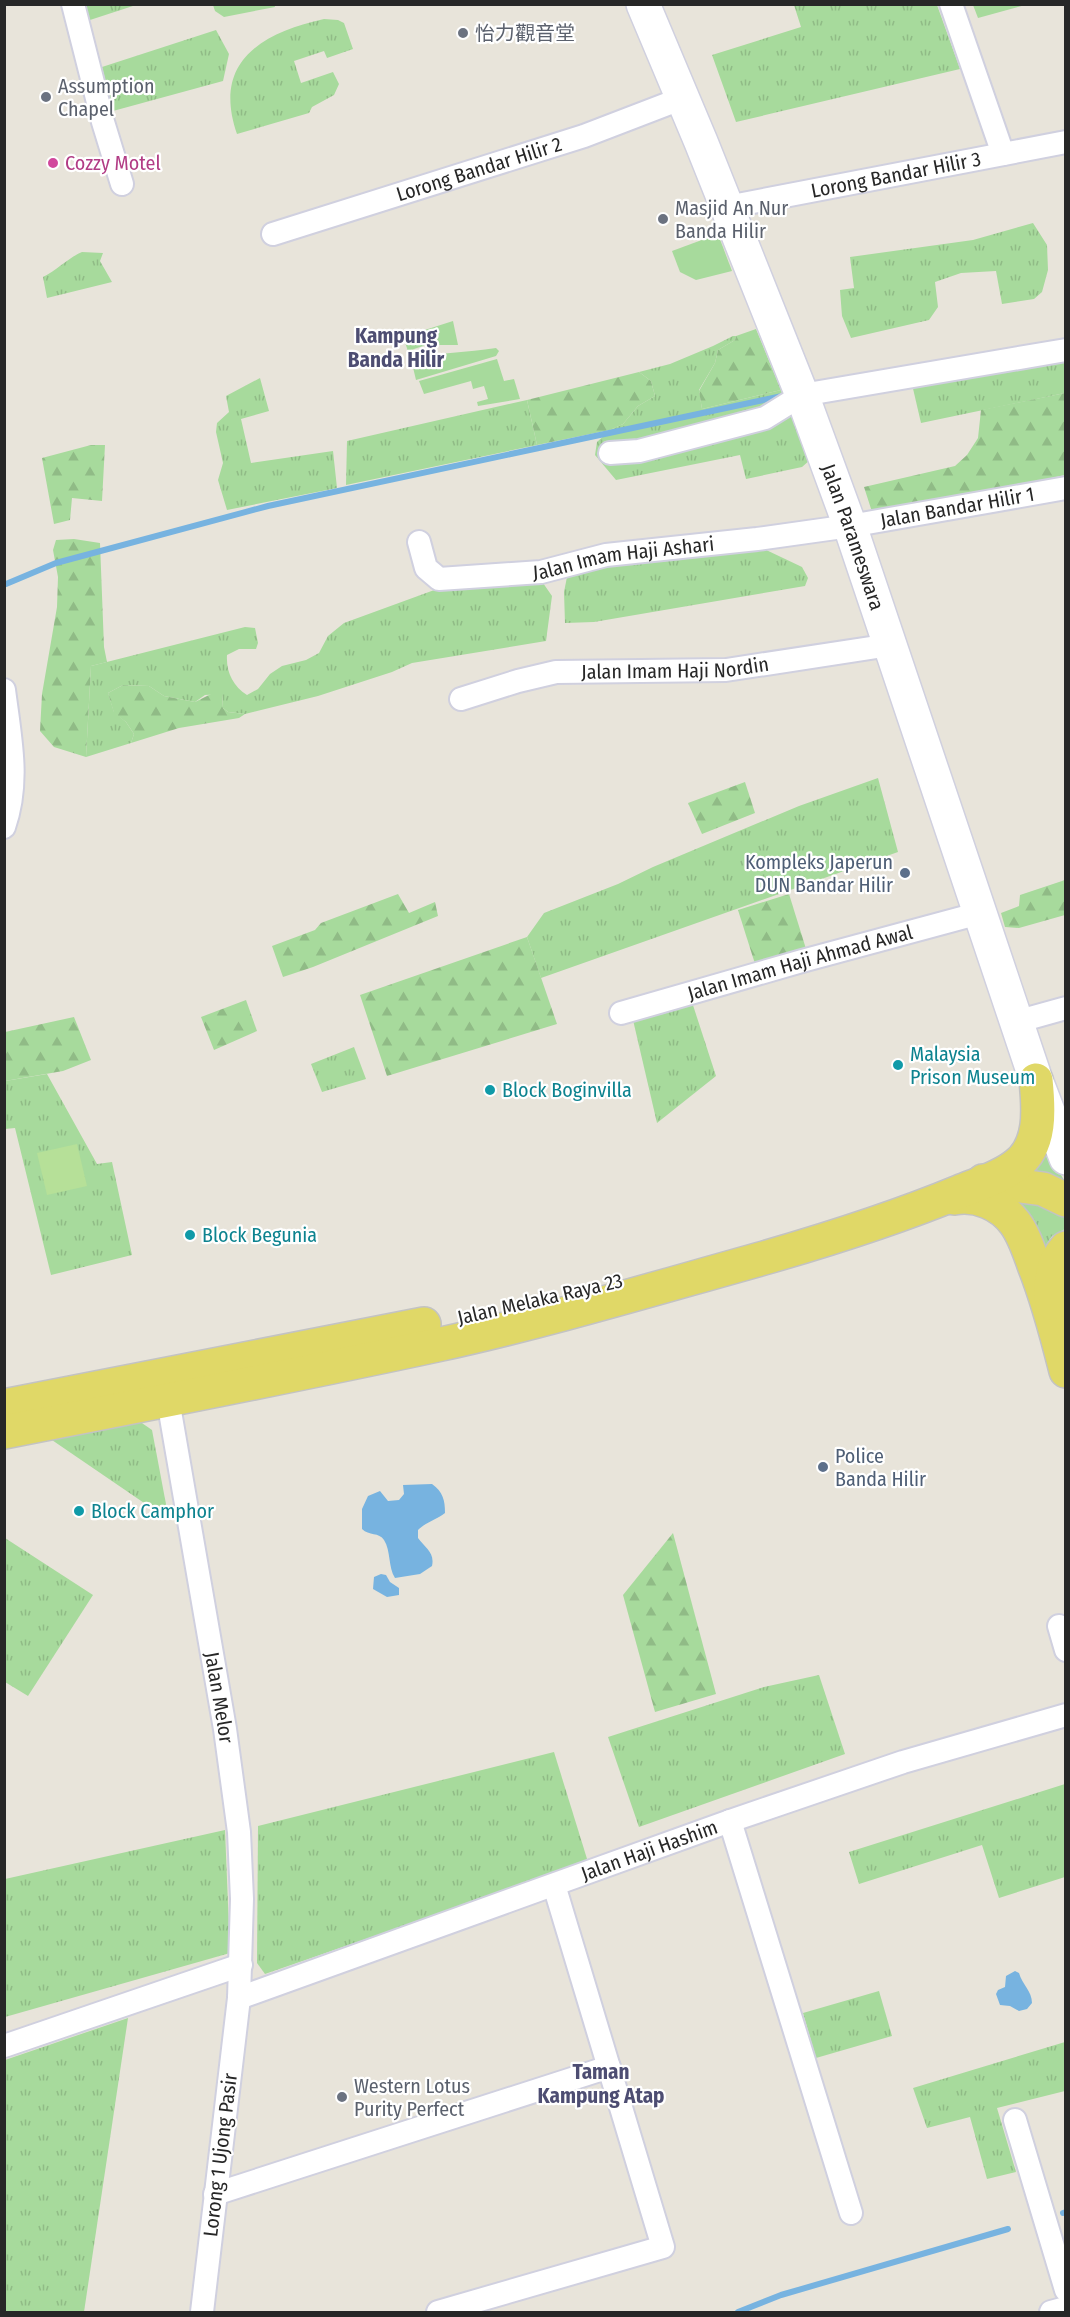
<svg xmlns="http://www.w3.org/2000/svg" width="1070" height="2317" font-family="'Fira Sans Condensed','Noto Sans SC',sans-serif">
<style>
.grass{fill:url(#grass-tufts)}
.forest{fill:url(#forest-firs)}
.park{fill:#a7da9c}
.pitch{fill:#b6e098}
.water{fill:#77b3e0}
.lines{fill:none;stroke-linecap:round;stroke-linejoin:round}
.stream{stroke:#77b3e0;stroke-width:6}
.street-casing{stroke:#d0d0df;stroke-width:26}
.secondary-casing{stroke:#d0d0df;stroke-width:36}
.primary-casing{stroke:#c3c3c3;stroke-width:36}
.street{stroke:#fff;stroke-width:22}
.secondary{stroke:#fff;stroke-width:33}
.primary{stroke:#e0d867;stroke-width:33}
.worship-dot{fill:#6b7280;stroke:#fff;stroke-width:2}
.hotel-dot{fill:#d1479c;stroke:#fff;stroke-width:2}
.service-dot{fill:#5c6f8a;stroke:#fff;stroke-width:2}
.culture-dot{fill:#0f9aa8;stroke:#fff;stroke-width:2}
.labels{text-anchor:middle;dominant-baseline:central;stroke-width:4.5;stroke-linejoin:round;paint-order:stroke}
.worship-label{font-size:20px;fill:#5b616d;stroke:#fff;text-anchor:start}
.hotel-label{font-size:20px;fill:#b23c85;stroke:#fff;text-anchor:start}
.street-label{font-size:20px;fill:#272727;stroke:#fff}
.service-label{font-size:20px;fill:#4e5e75;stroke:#fff;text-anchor:end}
.culture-label{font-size:20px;fill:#0d838f;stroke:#fff;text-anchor:start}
.neighbourhood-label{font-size:21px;font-weight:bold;fill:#4d4d72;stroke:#fff}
</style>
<defs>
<pattern id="grass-tufts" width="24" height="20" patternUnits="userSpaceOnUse" patternTransform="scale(1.5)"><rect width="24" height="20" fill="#a7da9c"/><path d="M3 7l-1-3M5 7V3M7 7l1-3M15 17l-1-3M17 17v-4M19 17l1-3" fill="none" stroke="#90bb86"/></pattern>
<pattern id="forest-firs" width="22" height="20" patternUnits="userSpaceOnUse" patternTransform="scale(1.5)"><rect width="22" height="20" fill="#a7da9c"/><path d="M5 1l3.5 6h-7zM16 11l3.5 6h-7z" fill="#90bb86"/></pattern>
</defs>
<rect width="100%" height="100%" fill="#e8e4da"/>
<!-- grass -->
<g class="grass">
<polygon points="85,5 85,4 136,5 90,20"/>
<polygon points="794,5 937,5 960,69 736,122 712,55 801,27"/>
<path d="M324,19l14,1 6,3 9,26 -26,9 -3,-7 -30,10 7,22 32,-11 6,12 -5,11 -22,12 -3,6 -72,21c-25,-72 24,-101 87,-115z"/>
<polygon points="216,30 229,54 223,81 113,111 102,67"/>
<polygon points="1033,223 1047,245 1048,270 1042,292 1034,299 1002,304 996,271 961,273 935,282 938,307 929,320 851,338 842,316 840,290 854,288 850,257 973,240"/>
<path d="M82,252l21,1 -3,8 12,21 -65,16 -4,-21c14,-7 25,-19 39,-25z"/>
<polygon points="733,336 736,336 735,340 718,350 715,363 699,390 702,409 781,390 810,460 802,467 746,479 740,455 616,480 595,455 597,442 610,430 623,424 638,406 655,396 651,381 639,372 670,364 713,346"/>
<polygon points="1065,353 1065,393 921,423 911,380"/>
<polygon points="260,378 269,411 241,419 251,463 333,451 337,488 227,510 218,480 223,463 216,432 217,423 229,412 226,396"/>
<polygon points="527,400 537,445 346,485 347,441"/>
<polygon points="758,546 802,567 808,578 805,586 594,622 565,623 564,592 568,572 577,567"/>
<path d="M515,581l28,2 9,13 -6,45 -134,22 -20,9 -74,24 -73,18 -17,-2 -5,-4 -1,-14 -17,1 -10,7 -31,-6 -15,-10 -26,-1 -15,8 6,19 12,10 8,12 -3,9 -45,14 5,-91 154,-39 10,1 3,15 -2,6h-17l-12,6c-1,17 6,31 20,40l11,-6 12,-15 12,-8 24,-6 13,-7 9,-17 16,-13 104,-38z"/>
<polygon points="878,778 898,852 541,978 527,937 544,913 618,884 653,867 799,806"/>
<polygon points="691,999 716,1076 657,1123 633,1020"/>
<polygon points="354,1047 366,1079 322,1092 311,1064"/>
<polygon points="47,1074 97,1164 112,1162 132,1255 51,1275 15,1128 5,1129 5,1081"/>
<polygon points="1043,1143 1065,1182 1023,1171"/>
<polygon points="1009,1199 1065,1209 1065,1229 1052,1236 1040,1254"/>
<polygon points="139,1421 152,1430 169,1520 49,1438"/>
<polygon points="5,1538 93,1595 28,1696 5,1682"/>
<polygon points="819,1675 845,1754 639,1827 608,1737 764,1687"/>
<polygon points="554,1752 588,1862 265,1974 257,1963 258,1826"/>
<polygon points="1065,1784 1065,1877 999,1898 982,1845 859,1884 849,1852"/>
<polygon points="225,1830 230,1953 5,2017 5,1879"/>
<polygon points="879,1991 892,2036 816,2058 803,2013"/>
<polygon points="128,2018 84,2312 5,2312 5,2060"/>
<polygon points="1065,2042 1065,2091 997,2108 1016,2172 987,2179 970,2117 927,2128 913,2088"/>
</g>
<!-- forest -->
<g class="forest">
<polygon points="756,329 781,390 702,409 699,391 715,363 718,350 735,340 736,336"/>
<polygon points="639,372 651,381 655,396 638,406 623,424 610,430 537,445 527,400"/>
<polygon points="1065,393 1065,475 874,518 864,487 955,466 967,455 978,438 981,410"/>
<polygon points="91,445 105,445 102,501 72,498 70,520 54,524 42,458"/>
<polygon points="74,539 100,543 104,647 107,662 91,666 86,757 54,747 40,731 42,694 57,607 58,577 53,550 56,540"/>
<polygon points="123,685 149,686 164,696 195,702 217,691 222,694 223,708 228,712 245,714 239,718 179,728 131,743 134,734 126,722 114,713 108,693"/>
<polygon points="745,782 755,813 702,834 688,803"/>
<polygon points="1065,880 1065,915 1019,928 1005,927 1001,913 1019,906 1020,895"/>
<polygon points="398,894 409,913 435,902 438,916 313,967 283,977 272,946 315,930 321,923"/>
<polygon points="789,894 807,952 756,967 738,910"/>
<polygon points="527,937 557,1024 387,1076 360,995"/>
<polygon points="246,1000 257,1031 214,1050 201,1017"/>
<polygon points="74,1017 91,1060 63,1071 5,1081 5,1032"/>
<polygon points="673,1533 716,1694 655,1712 623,1595"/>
</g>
<!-- park -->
<g class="park">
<polygon points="274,4 275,7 224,17 215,11 213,5"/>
<polygon points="1029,4 978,18 973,5 973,4"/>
<polygon points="718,234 732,271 696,280 680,272 672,251"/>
<polygon points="453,321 458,345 426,345 408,351 403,337"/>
<path d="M496,348l3,3 -3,5 -80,24 -5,-21c28,-7 56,-6 85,-11z"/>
<polygon points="497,359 504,381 514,379 520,399 478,406 477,402 488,399 484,386 473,389 471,381 424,394 419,381"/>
</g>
<!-- pitch -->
<polygon class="pitch" points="77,1144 87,1186 47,1195 37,1153"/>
<!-- water -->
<g class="water">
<path d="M432,1484c11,8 13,16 13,29 -9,7 -19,9 -27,17v8c7,10 17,14 14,28l-12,8 -25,4c-7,-11 -4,-27 -11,-38 -5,-8 -15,-4 -22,-11v-20l6,-13 12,-5 8,10 11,-1 5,-6 -1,-9z"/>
<polygon points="381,1574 386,1575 390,1582 399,1588 399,1595 387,1597 373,1589 374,1577"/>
<path d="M1015,1971l4,2c3,11 13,18 13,30l-5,6 -8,2 -9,-5 -10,-1 -4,-11 2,-4 7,-3 1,-11z"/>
</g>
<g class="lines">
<!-- stream -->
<g class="stream">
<polyline points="6,584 56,563 268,506 782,396"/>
<polyline points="1063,2213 1066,2212"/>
<polyline points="738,2312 781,2295 1008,2229"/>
</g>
<defs>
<g id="street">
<polyline points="73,4 103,122 122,184"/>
<polyline points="951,4 1003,154"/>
<path id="s1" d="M727,207l339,-65"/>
<path id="s2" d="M273,234l311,-98 99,-38"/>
<polyline points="610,453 639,451 765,418 802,395 1066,350"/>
<path id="s3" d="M419,542l7,26 13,11 102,-7 65,-17 151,-16 93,-13 216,-38"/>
<path d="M4,690c6,47 16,92 0,137"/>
<path id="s4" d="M461,699l57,-18 38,-9 170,-2 164,-25"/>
<path id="s5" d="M621,1013l181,-52 178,-48"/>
<polyline points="1016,1022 1066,1008"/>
<path id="s6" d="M168,1400l57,329 14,103 3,67 -3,99 -37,314"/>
<polyline points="1059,1626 1066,1650"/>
<polyline points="730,1821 851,2213"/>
<path id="s7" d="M239,1998l491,-177 173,-59 163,-47"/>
<polyline points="4,2046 241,1965"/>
<polyline points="1015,2120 1066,2290"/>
<polyline points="215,2194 609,2067"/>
<polyline points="438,2312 663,2247 554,1885"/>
<polyline points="1051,2312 1066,2308"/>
</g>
<g id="secondary">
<path id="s8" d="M643,4l58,138 101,253 48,131 186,554 30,78"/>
</g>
<g id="primary">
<polyline points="983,1181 1043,1189 1066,1200"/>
<path d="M954,1198c23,-4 47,6 61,25 9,12 14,28 19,42 14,35 23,70 32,106"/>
<path d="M1052,1303c-3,-19 0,-40 14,-55"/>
<polyline points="4,1406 424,1324"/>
<path d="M4,1432c145,-28 289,-56 433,-87 110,-24 219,-57 327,-87 66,-19 132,-40 195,-66 19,-8 41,-14 57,-27 26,-19 23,-56 20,-85"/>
</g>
</defs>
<!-- street casing -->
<use href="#street" class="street-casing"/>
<!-- secondary casing -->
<use href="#secondary" class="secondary-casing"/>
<!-- primary casing -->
<use href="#primary" class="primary-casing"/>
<!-- street -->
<use href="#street" class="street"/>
<!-- secondary -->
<use href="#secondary" class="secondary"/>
<!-- primary -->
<use href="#primary" class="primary"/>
</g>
<!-- markers -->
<g class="worship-dot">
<circle cx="463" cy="33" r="6"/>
<circle cx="46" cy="97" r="6"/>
<circle cx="663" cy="219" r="6"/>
<circle cx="342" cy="2097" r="6"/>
</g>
<circle class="hotel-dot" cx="53" cy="163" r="6"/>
<g class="service-dot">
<circle cx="905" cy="873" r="6"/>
<circle cx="823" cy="1467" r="6"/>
</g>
<g class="culture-dot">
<circle cx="898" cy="1065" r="6"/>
<circle cx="490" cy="1090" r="6"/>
<circle cx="190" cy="1235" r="6"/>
<circle cx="79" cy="1511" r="6"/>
</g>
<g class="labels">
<!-- worship labels -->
<g class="worship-label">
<text x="475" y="33">怡力觀音堂</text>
<text x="58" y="86">Assumption<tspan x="58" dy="23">Chapel</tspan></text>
<text x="675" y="208">Masjid An Nur<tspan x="675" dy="23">Banda Hilir</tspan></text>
<text x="354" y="2086">Western Lotus<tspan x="354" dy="23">Purity Perfect</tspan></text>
</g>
<!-- hotel labels -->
<g class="hotel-label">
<text x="65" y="163">Cozzy Motel</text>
</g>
<!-- street labels -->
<g class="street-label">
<text stroke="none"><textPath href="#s2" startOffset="216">Lorong Bandar Hilir 2</textPath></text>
<text stroke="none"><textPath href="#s1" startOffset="172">Lorong Bandar Hilir 3</textPath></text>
<text stroke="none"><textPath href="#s3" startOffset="568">Jalan Bandar Hilir 1</textPath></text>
<text stroke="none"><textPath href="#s8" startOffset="573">Jalan Parameswara</textPath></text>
<text stroke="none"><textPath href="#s3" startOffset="230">Jalan Imam Haji Ashari</textPath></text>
<text stroke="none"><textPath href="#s4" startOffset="218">Jalan Imam Haji Nordin</textPath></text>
<text stroke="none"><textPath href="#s5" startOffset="186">Jalan Imam Haji Ahmad Awal</textPath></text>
<text transform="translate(540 1299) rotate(-13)">Jalan Melaka Raya 23</text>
<text stroke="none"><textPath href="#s6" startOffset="302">Jalan Melor</textPath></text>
<text stroke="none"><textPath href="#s7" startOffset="436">Jalan Haji Hashim</textPath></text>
<text transform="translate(220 2155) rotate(-83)">Lorong 1 Ujong Pasir</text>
</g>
<!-- service labels -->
<g class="service-label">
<text x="893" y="862">Kompleks Japerun<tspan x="893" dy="23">DUN Bandar Hilir</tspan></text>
<text x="835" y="1456" text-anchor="start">Police<tspan x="835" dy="23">Banda Hilir</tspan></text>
</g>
<!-- culture labels -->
<g class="culture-label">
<text x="910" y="1054">Malaysia<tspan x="910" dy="23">Prison Museum</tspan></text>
<text x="502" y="1090">Block Boginvilla</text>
<text x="202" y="1235">Block Begunia</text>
<text x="91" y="1511">Block Camphor</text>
</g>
<!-- neighbourhood labels -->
<g class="neighbourhood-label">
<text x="396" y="336">Kampung<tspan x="396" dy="24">Banda Hilir</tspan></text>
<text x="601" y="2072">Taman<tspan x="601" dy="24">Kampung Atap</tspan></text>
</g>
</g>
<!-- border -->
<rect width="1070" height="2317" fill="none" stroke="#272727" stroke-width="12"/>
</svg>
